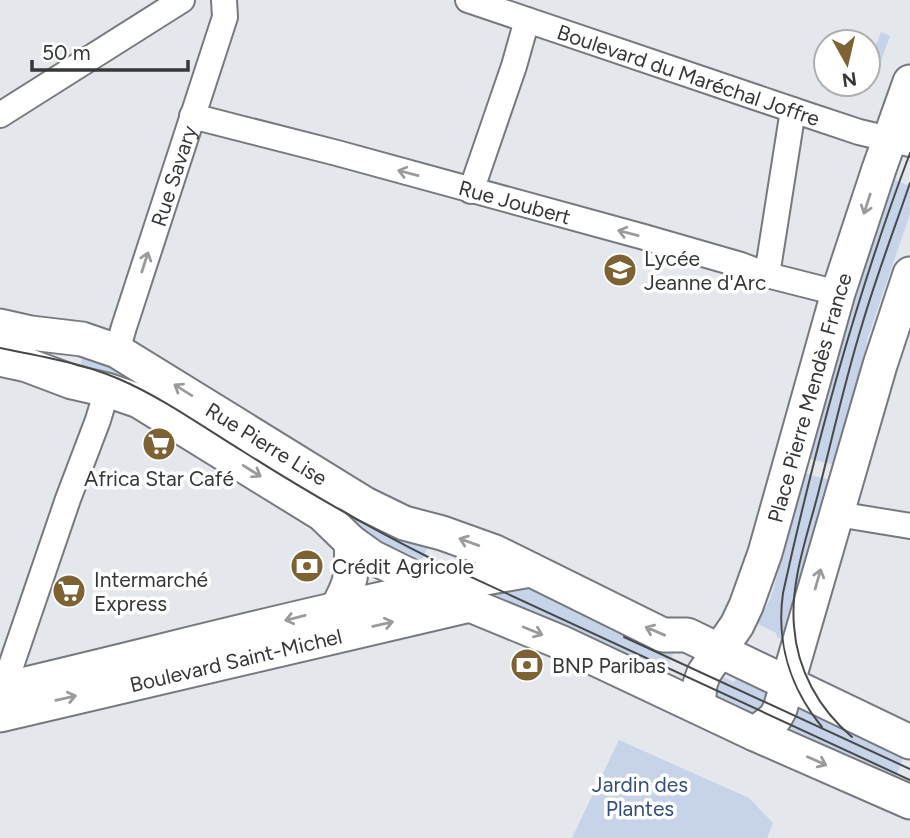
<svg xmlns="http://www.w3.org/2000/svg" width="910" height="838" font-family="Figtree,sans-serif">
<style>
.green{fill:#c6d3e9}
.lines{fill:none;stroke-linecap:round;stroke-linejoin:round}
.minor-casing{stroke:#76797e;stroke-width:28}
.secondary-casing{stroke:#76797e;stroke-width:37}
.minor{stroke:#fff;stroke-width:24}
.secondary{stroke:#fff;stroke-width:33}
.tram{stroke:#47494b;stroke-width:2}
.oneway{stroke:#9a9b9c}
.labels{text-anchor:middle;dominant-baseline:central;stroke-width:7;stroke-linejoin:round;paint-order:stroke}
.street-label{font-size:21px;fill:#353739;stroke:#fff}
.poi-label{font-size:21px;fill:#353739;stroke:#fff;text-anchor:start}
.park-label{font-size:21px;fill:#334e7e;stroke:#fff}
</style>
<rect width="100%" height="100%" fill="#e4e7ec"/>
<!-- green -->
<g class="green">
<polygon points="881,32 890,36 875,77 868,74 868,66"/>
<polygon points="895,180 910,186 910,214 868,337 863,363 862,384 840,466 806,458 888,181 893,183"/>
<polygon points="83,353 109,361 430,542 422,560 395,547 389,557 79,371"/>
<polygon points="803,473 835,481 789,642 777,637 776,633 756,623 771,598"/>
<polygon points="524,586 673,654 664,677 479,593"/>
<path d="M738,675l26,15 4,8 -11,17 -8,-4 -2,4 -30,-16c-4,-9 -1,-15 4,-23l13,6z"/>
<polygon points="798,702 906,752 895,778 779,739 787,729"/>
<polygon points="619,740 749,798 773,823 767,838 572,838"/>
</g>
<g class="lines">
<defs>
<g id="minor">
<path id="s1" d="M468,0l340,115 51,17 51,12"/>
<polyline points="0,115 182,0"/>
<path id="s2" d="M192,116l145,37 307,84 97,28 26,10 71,18"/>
<polyline points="471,191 514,66 527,20"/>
<polyline points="767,275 793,110"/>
<path id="s3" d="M117,351l7,-24 101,-310 -1,-17"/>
<polyline points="837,514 910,526"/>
<polyline points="0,698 68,499 98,420 107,390"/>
</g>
<g id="secondary">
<path id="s4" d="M0,326l31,7 51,6 35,12 248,153 39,19 38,10 53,19 168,83h24l223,107"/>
<polyline points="0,359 27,365 72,382 107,390 139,401 322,514 351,542 372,557 470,605 560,642 755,734 910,802"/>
<path d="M337,608c15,-26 16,-36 14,-66"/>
<path d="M0,690c177,-41 352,-90 531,-120"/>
<path id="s5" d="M698,706l2,-22 4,-11 33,-48 9,-19 19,-53 73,-260 41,-124 31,-87"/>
<path id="s6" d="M0,715l470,-110"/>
<polyline points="755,734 775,718 780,709 880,365 910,274"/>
</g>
</defs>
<!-- minor casing -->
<use href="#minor" class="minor-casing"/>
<!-- secondary casing -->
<use href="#secondary" class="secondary-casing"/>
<!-- minor -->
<use href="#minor" class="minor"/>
<!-- secondary -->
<use href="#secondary" class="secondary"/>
<!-- tram -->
<g class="tram">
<path d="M0,348c40,8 82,15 119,31 44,19 84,48 125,73 60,38 122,74 186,106l480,222"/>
<polyline points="624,637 910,769"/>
<path d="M822,727c-32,-39 -46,-85 -39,-134 33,-150 73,-297 127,-440"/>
<path d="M852,737c-33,-28 -55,-67 -58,-111 -4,-45 14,-92 25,-136 14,-55 26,-110 43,-165 14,-48 32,-95 48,-142"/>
</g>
</g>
<!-- one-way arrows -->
<defs><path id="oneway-shaft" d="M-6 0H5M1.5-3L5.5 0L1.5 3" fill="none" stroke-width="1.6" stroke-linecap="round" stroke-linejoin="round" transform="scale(1.75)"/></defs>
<g class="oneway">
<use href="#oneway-shaft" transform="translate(408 173) rotate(-165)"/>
<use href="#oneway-shaft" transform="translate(867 204) rotate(108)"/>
<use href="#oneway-shaft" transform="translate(628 233) rotate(-165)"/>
<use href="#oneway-shaft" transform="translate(145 262) rotate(-72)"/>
<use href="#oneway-shaft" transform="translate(183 390) rotate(-148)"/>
<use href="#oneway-shaft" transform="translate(252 471) rotate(32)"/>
<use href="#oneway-shaft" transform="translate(469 542) rotate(-160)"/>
<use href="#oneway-shaft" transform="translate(818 579) rotate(-74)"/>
<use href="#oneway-shaft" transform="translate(295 618) rotate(166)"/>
<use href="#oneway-shaft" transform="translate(383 624) rotate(-13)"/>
<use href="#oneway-shaft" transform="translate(533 631) rotate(22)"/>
<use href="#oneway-shaft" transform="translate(655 631) rotate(-157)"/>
<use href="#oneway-shaft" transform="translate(66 698) rotate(-13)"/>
<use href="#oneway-shaft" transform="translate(817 761) rotate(24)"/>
</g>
<!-- icons -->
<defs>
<symbol id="school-disc" viewBox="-11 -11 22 22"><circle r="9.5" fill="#7d6234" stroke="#fff"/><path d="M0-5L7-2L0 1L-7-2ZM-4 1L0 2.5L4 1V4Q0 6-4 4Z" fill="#fff"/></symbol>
<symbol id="supermarket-disc" viewBox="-11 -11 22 22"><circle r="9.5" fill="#7d6234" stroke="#fff"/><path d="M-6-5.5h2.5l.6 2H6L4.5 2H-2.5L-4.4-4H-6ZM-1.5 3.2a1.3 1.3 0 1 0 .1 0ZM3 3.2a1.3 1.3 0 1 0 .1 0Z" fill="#fff"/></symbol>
<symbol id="bank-disc" viewBox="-11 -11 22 22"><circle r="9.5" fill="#7d6234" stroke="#fff"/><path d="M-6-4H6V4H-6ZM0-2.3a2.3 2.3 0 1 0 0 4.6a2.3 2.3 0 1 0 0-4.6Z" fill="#fff"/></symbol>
</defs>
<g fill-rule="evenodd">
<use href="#school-disc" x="601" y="251" width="38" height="38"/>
<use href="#supermarket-disc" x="140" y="425" width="38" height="38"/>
<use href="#bank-disc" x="288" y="547" width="38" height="38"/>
<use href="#supermarket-disc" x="50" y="572" width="38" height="38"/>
<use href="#bank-disc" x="508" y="646" width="38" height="38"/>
</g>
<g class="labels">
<!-- street labels -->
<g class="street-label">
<text stroke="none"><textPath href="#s1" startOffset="233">Boulevard du Maréchal Joffre</textPath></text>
<text stroke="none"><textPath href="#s3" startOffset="184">Rue Savary</textPath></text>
<text stroke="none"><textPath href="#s2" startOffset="334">Rue Joubert</textPath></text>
<text stroke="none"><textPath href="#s5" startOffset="331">Place Pierre Mendès France</textPath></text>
<text stroke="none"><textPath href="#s4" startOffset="296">Rue Pierre Lise</textPath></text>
<text stroke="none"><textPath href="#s6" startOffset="242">Boulevard Saint-Michel</textPath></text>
</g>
<!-- poi labels -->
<g class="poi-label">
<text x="644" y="258">Lycée<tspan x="644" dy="24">Jeanne d'Arc</tspan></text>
<text x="159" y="478" text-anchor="middle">Africa Star Café</text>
<text x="332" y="566">Crédit Agricole</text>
<text x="94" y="579">Intermarché<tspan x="94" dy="24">Express</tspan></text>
<text x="552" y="665">BNP Paribas</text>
</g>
<!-- park labels -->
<g class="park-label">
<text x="640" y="784">Jardin des<tspan x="640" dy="24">Plantes</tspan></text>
</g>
</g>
<!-- north arrow -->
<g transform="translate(847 63) rotate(172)"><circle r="33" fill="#ffffff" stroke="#aeafb0" stroke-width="2"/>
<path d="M0-5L12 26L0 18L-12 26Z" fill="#7d6234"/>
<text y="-10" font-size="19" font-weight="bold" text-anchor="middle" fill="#353739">N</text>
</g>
<!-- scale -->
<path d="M32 60v10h156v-10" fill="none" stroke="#353739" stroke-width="3.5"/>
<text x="42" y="60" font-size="21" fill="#353739" stroke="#ffffff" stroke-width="5" paint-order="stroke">50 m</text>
</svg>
